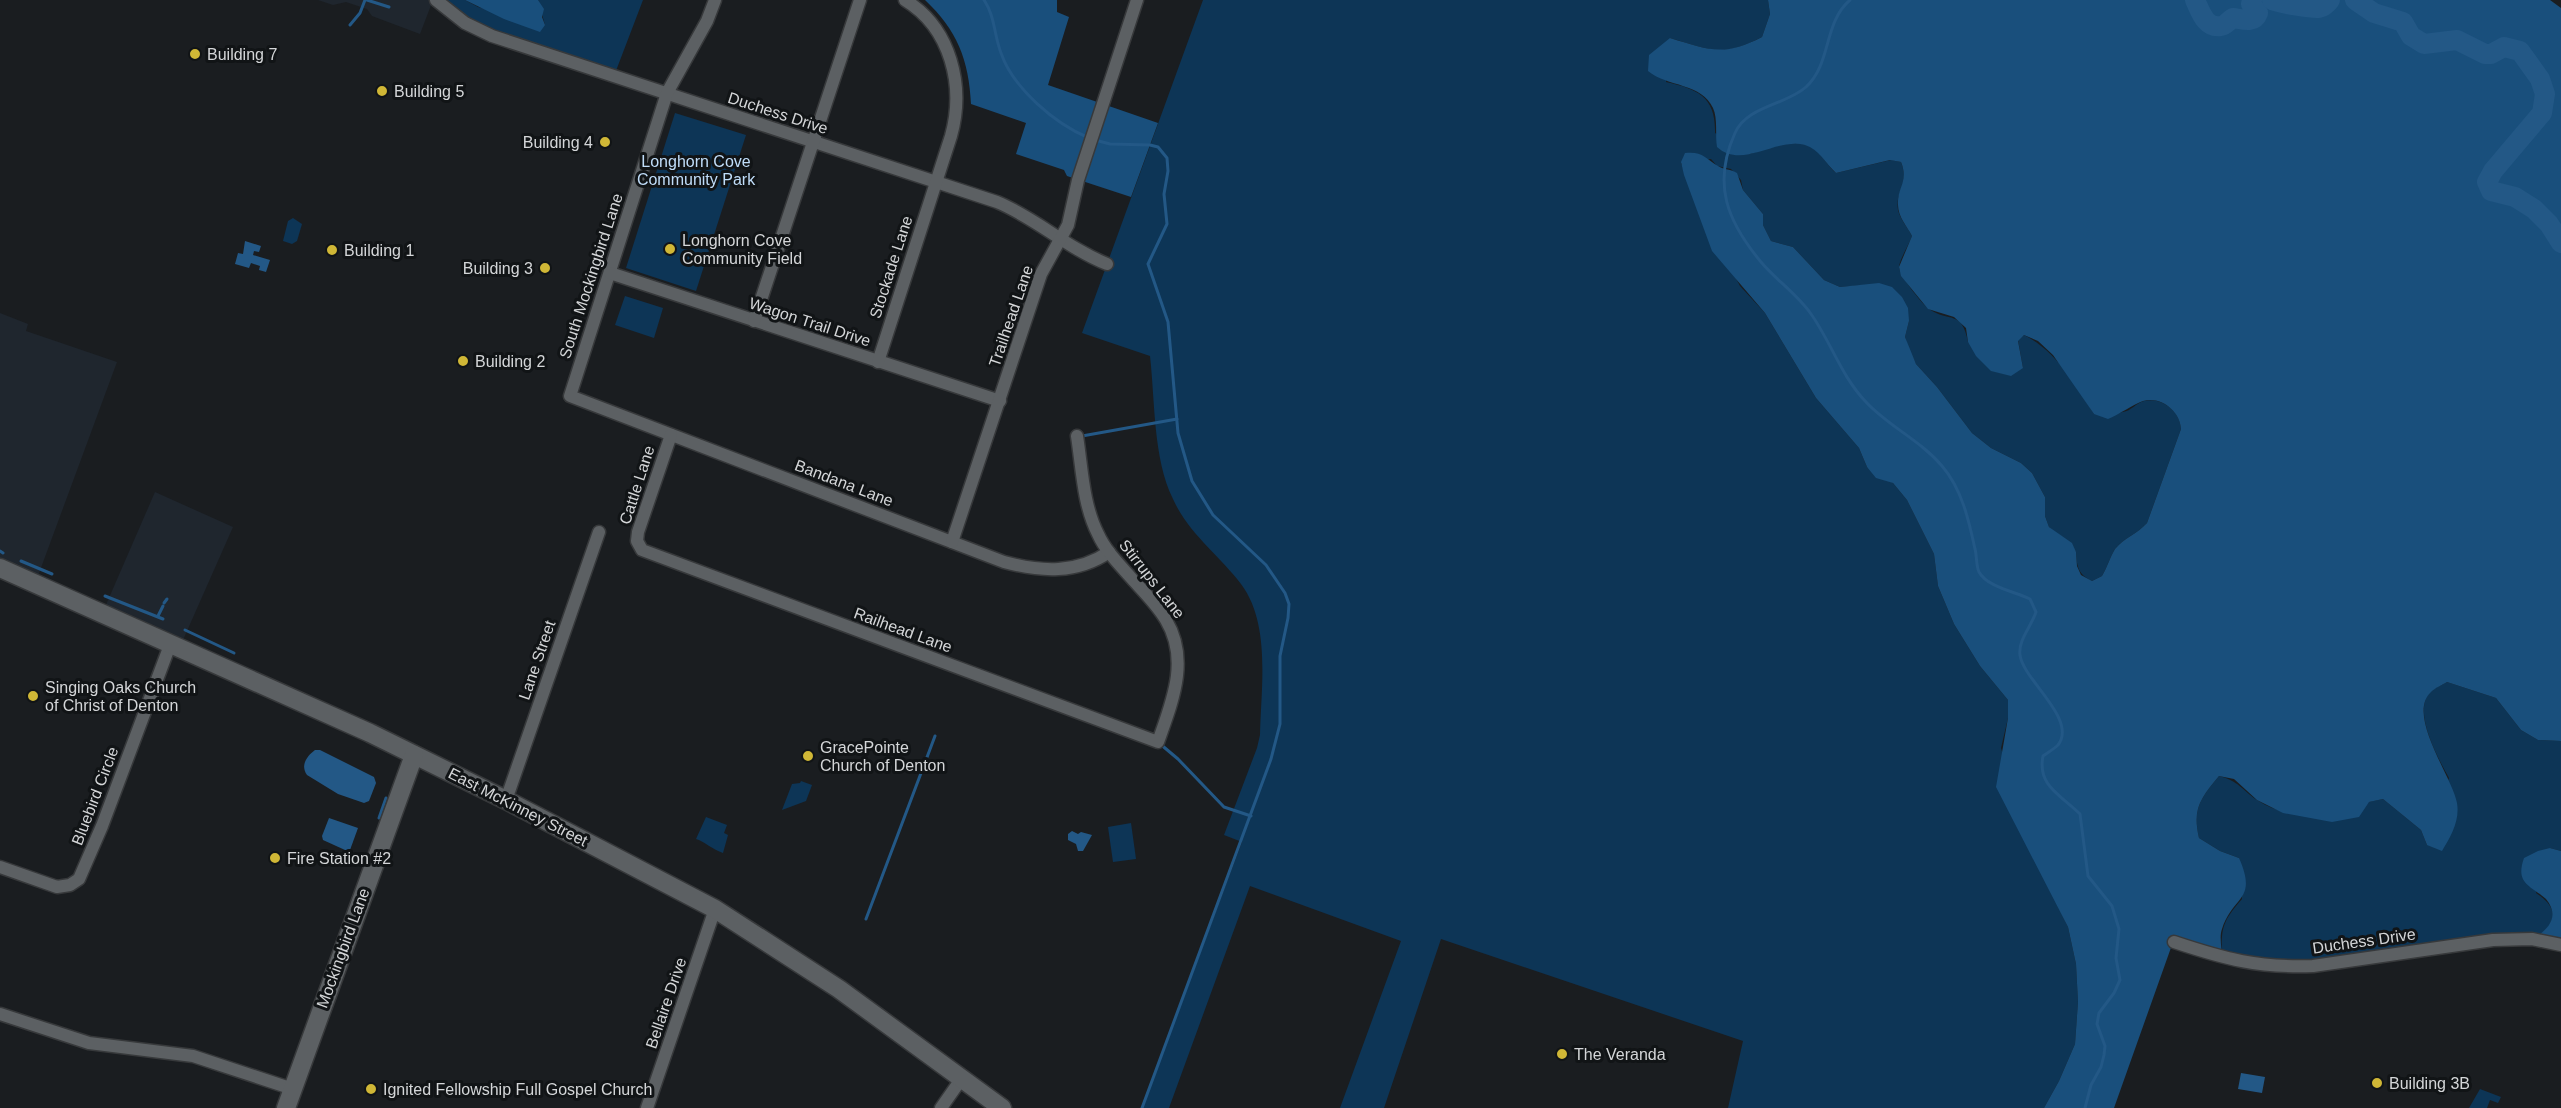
<svg xmlns="http://www.w3.org/2000/svg" width="2561" height="1108" font-family="Arial,sans-serif">
<style>
.built{fill:#1f262e}
.green{fill:#0d3556}
.forest{fill:#194f7c}
.water{fill:#235886}
.lines{fill:none;stroke-linecap:round;stroke-linejoin:round}
.stream{stroke:#235886;stroke-width:3}
.river{stroke:#235886;stroke-width:20}
.street-casing{stroke:#37393b;stroke-width:15}
.secondary-casing{stroke:#37393b;stroke-width:21}
.street{stroke:#5c6063;stroke-width:12}
.secondary{stroke:#5c6063;stroke-width:18}
.poi-dot{fill:#d0b736;stroke:#111416;stroke-width:2}
.labels{text-anchor:middle;dominant-baseline:central;stroke-width:6;stroke-linejoin:round;paint-order:stroke}
.poi-label{font-size:16px;fill:#d4d6d8;stroke:#111416;text-anchor:start}
.street-label{font-size:16px;fill:#d4d6d8;stroke:#111416}
.park-label{font-size:16px;fill:#c0ddf9;stroke:#111416}
</style>
<rect width="100%" height="100%" fill="#1a1d20"/>
<!-- built -->
<g class="built">
<polygon points="318,0 433,0 420,34 372,16 367,9 346,2 333,5"/>
<polygon points="0,313 28,324 26,331 117,362 35,584 0,568"/>
<polygon points="155,492 233,527 179,649 102,614"/>
</g>
<!-- green -->
<g class="green">
<polygon points="436,0 465,0 478,7 545,25 538,0 643,0 614,76 492,36"/>
<path d="M1203,0h565l2,14 -8,23c-41,21 -50,13 -92,1l-4,44c32,7 50,15 49,51l35,21c18,-6 53,-19 68,-2 7,7 10,14 18,21l55,-13 10,2c9,23 -6,28 -3,48 2,9 10,18 14,26 -3,9 -12,22 -13,31 0,8 23,37 30,42 20,14 33,0 39,33l55,26 -5,-28 6,-5c31,15 53,50 70,79 9,-1 20,0 29,-2 8,-1 13,-9 21,-11 18,-4 36,10 37,28l-34,94c-10,11 -23,15 -32,26 -5,8 -8,19 -13,27l-10,5c-14,-7 -15,-14 -16,-29l-27,-25 -4,-11v-19l-13,-24 -11,-10 -30,-15 -19,-15 -35,-46 -21,-23 -7,-14 -4,-13 4,-16 -44,-36 -25,2 -16,-7 -31,-33 -22,-6 -8,-16v-11l-20,-24 -2,-10 -10,-11 -14,-3 -6,-7 -30,4 16,43 43,80 25,27 51,85 43,50 8,19 26,16 14,17 27,54 4,32 16,38 26,42 28,34v18l-7,30 30,102 37,77 8,37 2,38 -3,42 -16,37 -15,27h-316l15,-67 -302,-102 -57,169h-44l61,-167 -151,-55 -81,222h-27l100,-266 -18,-7 33,-87 3,-13c1,-48 11,-111 -19,-151 -22,-29 -53,-51 -68,-85 -20,-40 -18,-99 -23,-143l-68,-23z"/>
<polygon points="675,113 746,135 696,291 626,268"/>
<polygon points="293,218 302,224 297,241 292,244 283,241 288,221"/>
<polygon points="625,296 663,308 654,338 615,325"/>
<path d="M2447,682l49,16 25,32 17,10 23,1v110l-11,-3 -14,45c25,16 21,33 -4,46l-219,27 -91,-9c-1,-29 0,-35 20,-58l-3,-41 -19,-7 -21,-13c-7,-30 2,-40 20,-62 20,5 23,14 38,24 39,26 84,7 126,-1l38,31 6,15 22,-67c-11,-20 -37,-66 -19,-86 4,-4 12,-7 17,-10z"/>
<polygon points="801,781 812,785 806,801 782,810 792,784 800,783"/>
<path d="M706,817l21,8 -3,8 4,2 -5,18c-12,-4 -17,-11 -27,-14z"/>
<polygon points="1131,823 1136,859 1113,862 1108,827"/>
<polygon points="2480,1089 2501,1097 2498,1103 2490,1100 2487,1108 2469,1108"/>
</g>
<!-- forest -->
<g class="forest">
<polygon points="465,0 538,0 544,9 542,17 545,25 540,32 504,19"/>
<path d="M925,0h132v12l12,5 -21,68 110,38 -27,74 -64,-21 -3,-6 -48,-16 10,-31 -55,-19c-2,-44 -14,-74 -46,-104z"/>
<path d="M1768,0h427l1,2v-2h354l11,8v733l-23,-1 -17,-10 -25,-32 -49,-16c-5,3 -12,6 -16,10 -25,23 21,84 26,111 3,18 -6,33 -15,48l-15,-6 -6,-15 -38,-31 -14,3 -10,15 -27,5 -49,-9 -26,-13 -23,-21 -15,-3c-18,22 -27,32 -20,62l21,13 19,7c19,43 -6,37 -17,71 -3,8 0,20 0,28l-49,-15 -59,166h-70l15,-27 16,-37 3,-42 -2,-38 -8,-37 -72,-140 12,-69v-18l-28,-34 -26,-42 -16,-38 -4,-32 -27,-54 -14,-17 -17,-5 -9,-11 -8,-19 -43,-50 -51,-85 -53,-62 -28,-76 -3,-13 4,-9c17,-2 20,5 33,13 6,4 13,3 19,7l6,17 20,24v11l8,16 22,6 31,33 16,7 39,-4 13,4 10,10 6,11 1,13 -4,16 11,27 21,23 35,46 19,15 30,15 11,10 13,24v19l4,11 23,16 4,9 1,14 4,9 11,6 10,-5c5,-8 8,-19 13,-27 9,-11 22,-15 32,-26l34,-94c-1,-18 -20,-33 -38,-28 -9,3 -25,14 -35,18l-14,-5 -41,-59 -15,-14 -14,-6 -6,6 5,27 -12,8 -20,-5 -15,-15 -8,-14 -2,-14 -12,-11 -26,-8 -27,-33 -2,-9 13,-31c-5,-10 -14,-19 -14,-31 -1,-18 11,-23 3,-43l-11,-2 -54,13c-11,-10 -17,-24 -31,-28 -28,-8 -63,25 -88,2 -2,-12 1,-28 -4,-39 -11,-25 -46,-21 -65,-37l1,-16 21,-17c40,12 53,19 92,-1l8,-23z"/>
<path d="M2550,848l11,3v94l-29,-6c15,-8 29,-22 14,-40 -16,-14 -31,-15 -22,-41l14,-7z"/>
</g>
<!-- water -->
<g class="water">
<polygon points="245,241 261,246 259,252 254,251 253,255 270,260 266,272 259,270 260,266 251,263 249,268 235,264 238,253 243,254"/>
<path d="M315,750h5l54,27 2,6 -7,18 -5,2 -26,-9 -31,-19c-7,-10 0,-19 8,-25z"/>
<polygon points="329,818 358,828 350,850 345,850 323,840 322,836"/>
<polygon points="1072,831 1078,834 1081,832 1092,835 1083,851 1078,851 1076,844 1068,840 1068,834"/>
<polygon points="2241,1073 2265,1077 2262,1093 2238,1089"/>
</g>
<g class="lines">
<!-- stream -->
<g class="stream">
<polyline points="367,0 389,7"/>
<path d="M984,0c11,16 10,35 17,53 12,35 54,71 88,85"/>
<path d="M1850,0c-27,23 -18,63 -44,87 -20,18 -59,19 -71,46 -23,51 -8,88 26,129 15,18 36,32 50,52 20,28 30,62 55,88 22,24 54,38 76,64 20,23 27,55 33,83 2,7 1,17 4,23 8,15 37,20 51,27l6,13c-5,15 -18,28 -16,43 3,25 58,64 38,90 -4,4 -11,8 -15,11 -6,30 18,39 37,58l8,62 24,30 7,23 -3,29 4,22 -6,13 -15,20 -2,11 8,22 -1,9 -3,12 -10,18 -6,23"/>
<polyline points="2295,4 2300,0"/>
<polyline points="350,25 360,13 365,0"/>
<polyline points="1095,140 1110,144 1150,145 1158,147 1167,158 1168,171 1164,194 1167,224 1148,264 1168,322 1178,433 1192,481 1213,515 1266,565 1285,593 1289,604 1288,618 1280,656 1280,724 1271,759 1142,1108"/>
<polyline points="1082,436 1177,419"/>
<polyline points="0,551 3,553"/>
<polyline points="21,561 52,574"/>
<polyline points="105,596 163,619"/>
<polyline points="164,603 167,599"/>
<polyline points="158,616 163,606"/>
<polyline points="185,630 234,653"/>
<polyline points="1159,743 1178,759 1224,807 1251,816"/>
<polyline points="379,818 386,798"/>
<polyline points="866,919 935,736"/>
</g>
<!-- river -->
<g class="river">
<path d="M2195,0c5,10 10,29 26,26 5,-1 8,-6 12,-8 9,1 21,6 25,-5l-7,-9 1,-4"/>
<path d="M2272,0c5,3 41,9 47,8 5,-1 8,-4 11,-8"/>
<polyline points="2355,0 2374,13 2403,22 2411,36 2424,44 2457,40 2485,54 2491,54 2504,47 2520,51 2540,79 2545,94 2542,113 2493,171 2487,182 2491,191 2515,197 2534,209 2549,224 2561,243"/>
</g>
<defs>
<g id="street">
<path d="M436,0l29,23 27,13 505,166c39,16 70,46 110,62"/>
<path d="M715,0l-8,21 -40,72 -97,303 434,166c37,10 73,12 105,-10"/>
<polyline points="610,273 1000,401"/>
<polyline points="754,321 860,0"/>
<path d="M878,362l73,-226c14,-50 0,-108 -46,-136"/>
<path d="M671,435l-33,97 -1,9 5,9 516,192c14,-40 32,-82 8,-122 -8,-14 -21,-27 -32,-39 -13,-15 -28,-29 -36,-47 -15,-29 -16,-66 -21,-98"/>
<polyline points="952,542 1041,274 1068,225 1078,180 1137,0"/>
<polyline points="506,800 599,532"/>
<polyline points="0,867 57,887 70,885 79,879 102,826 170,645"/>
<path d="M2174,942c51,17 84,26 139,24l180,-26 39,-1 29,6"/>
<polyline points="0,1014 89,1043 193,1056 293,1089"/>
<polyline points="647,1108 715,909"/>
<polyline points="941,1108 962,1078"/>
</g>
<g id="secondary">
<polyline points="0,568 370,733 506,800 715,909 839,989 1002,1108"/>
<polyline points="286,1108 414,755"/>
</g>
</defs>
<!-- street casing -->
<use href="#street" class="street-casing"/>
<!-- secondary casing -->
<use href="#secondary" class="secondary-casing"/>
<!-- street -->
<use href="#street" class="street"/>
<!-- secondary -->
<use href="#secondary" class="secondary"/>
</g>
<!-- markers -->
<g class="poi-dot">
<circle cx="195" cy="54" r="6"/>
<circle cx="382" cy="91" r="6"/>
<circle cx="605" cy="142" r="6"/>
<circle cx="670" cy="249" r="6"/>
<circle cx="332" cy="250" r="6"/>
<circle cx="545" cy="268" r="6"/>
<circle cx="463" cy="361" r="6"/>
<circle cx="33" cy="696" r="6"/>
<circle cx="808" cy="756" r="6"/>
<circle cx="275" cy="858" r="6"/>
<circle cx="1562" cy="1054" r="6"/>
<circle cx="2377" cy="1083" r="6"/>
<circle cx="371" cy="1089" r="6"/>
</g>
<g class="labels">
<!-- poi labels -->
<g class="poi-label">
<text x="207" y="54">Building 7</text>
<text x="394" y="91">Building 5</text>
<text x="593" y="142" text-anchor="end">Building 4</text>
<text x="682" y="240">Longhorn Cove<tspan x="682" dy="18">Community Field</tspan></text>
<text x="344" y="250">Building 1</text>
<text x="533" y="268" text-anchor="end">Building 3</text>
<text x="475" y="361">Building 2</text>
<text x="45" y="687">Singing Oaks Church<tspan x="45" dy="18">of Christ of Denton</tspan></text>
<text x="820" y="747">GracePointe<tspan x="820" dy="18">Church of Denton</tspan></text>
<text x="287" y="858">Fire Station #2</text>
<text x="1574" y="1054">The Veranda</text>
<text x="2389" y="1083">Building 3B</text>
<text x="383" y="1089">Ignited Fellowship Full Gospel Church</text>
</g>
<!-- street labels -->
<g class="street-label">
<text transform="translate(778 113) rotate(18)">Duchess Drive</text>
<text transform="translate(891 267) rotate(-72)">Stockade Lane</text>
<text transform="translate(591 276) rotate(-72)">South Mockingbird Lane</text>
<text transform="translate(1011 316) rotate(-71)">Trailhead Lane</text>
<text transform="translate(810 322) rotate(18)">Wagon Trail Drive</text>
<text transform="translate(844 483) rotate(21)">Bandana Lane</text>
<text transform="translate(637 485) rotate(-72)">Cattle Lane</text>
<text transform="translate(1152 579) rotate(52)">Stirrups Lane</text>
<text transform="translate(903 630) rotate(20)">Railhead Lane</text>
<text transform="translate(537 660) rotate(-71)">Lane Street</text>
<text transform="translate(95 796) rotate(-69)">Bluebird Circle</text>
<text transform="translate(518 807) rotate(27)">East McKinney Street</text>
<text transform="translate(2364 941) rotate(-8)">Duchess Drive</text>
<text transform="translate(343 948) rotate(-70)">Mockingbird Lane</text>
<text transform="translate(666 1003) rotate(-71)">Bellaire Drive</text>
</g>
<!-- park labels -->
<g class="park-label">
<text x="696" y="161">Longhorn Cove<tspan x="696" dy="18">Community Park</tspan></text>
</g>
</g>
</svg>
